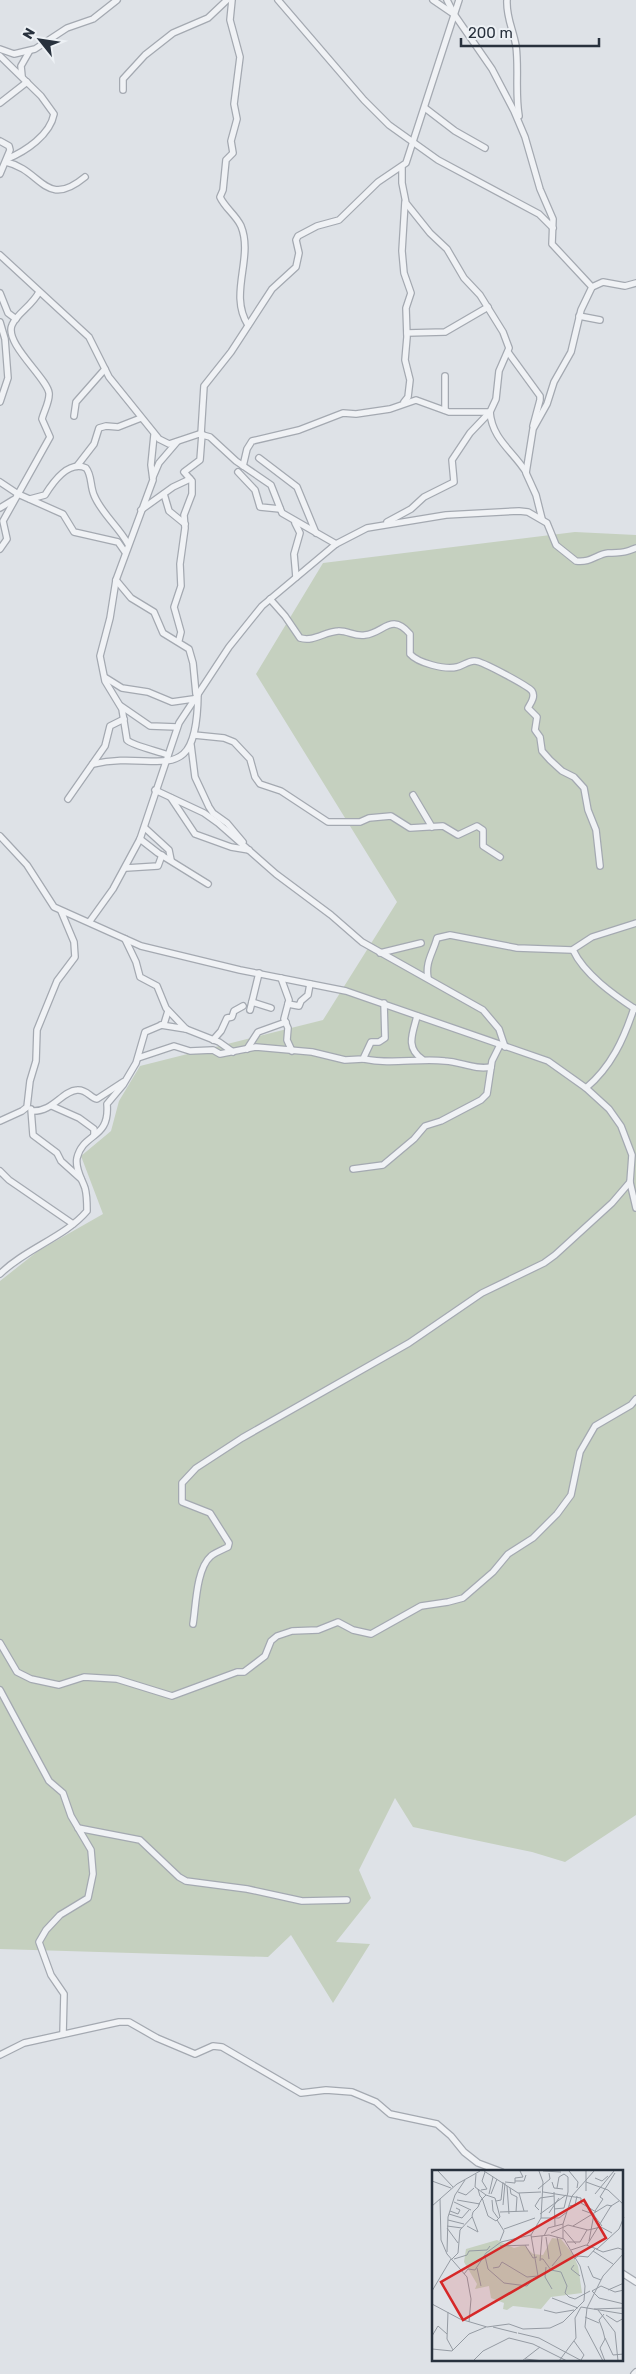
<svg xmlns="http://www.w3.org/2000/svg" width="636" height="2374" font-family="Rubik,sans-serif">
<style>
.green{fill:#c5d0bf}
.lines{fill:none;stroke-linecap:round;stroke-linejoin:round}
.minor-casing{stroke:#a4a9b1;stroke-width:8}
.minor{stroke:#f0f2f5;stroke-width:5.5}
.inset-road{fill:none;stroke:#959ba3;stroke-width:1}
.view{fill:#d62828;fill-opacity:0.15;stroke:#d62828;stroke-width:2.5}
.inset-edge{fill:none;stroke:#28313d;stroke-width:2.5}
</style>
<rect width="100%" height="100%" fill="#dee2e7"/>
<!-- green -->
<polygon class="green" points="575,532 636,535 636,1815 565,1862 532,1852 413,1827 395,1798 359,1870 371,1898 336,1942 370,1944 333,2003 291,1935 268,1957 0,1949 0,1281 38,1251 103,1214 81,1156 111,1131 119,1101 140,1066 323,1020 397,902 256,674 323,563"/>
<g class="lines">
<defs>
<g id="minor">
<path d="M232,0l-2,20 10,37 -6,47 3,15 -6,22 2,12 -7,7 -3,30 -3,7c5,11 16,18 21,29 13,32 -13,68 7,99"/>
<polyline points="278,0 364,100 389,125 438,160 539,214 553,228"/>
<polyline points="433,0 452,13"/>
<polyline points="447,0 454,14 492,69 514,111 525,137 540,189 553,219 552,244 592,287"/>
<path d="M507,0c-1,17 6,29 9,46 3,23 -1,46 3,70"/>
<polyline points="0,49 14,54 35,49 67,28 93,19 117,0"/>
<path d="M0,56l41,40 13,18c-4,21 -28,37 -47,45"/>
<polyline points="22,76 21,66 29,52"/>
<polyline points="123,90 123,79 145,55 173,33 208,18 227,0"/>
<polyline points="0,103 27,82"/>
<polyline points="425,108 455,131 485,148"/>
<polyline points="0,141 9,146 10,150 0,174"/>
<path d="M6,162c36,8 39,48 79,15"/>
<polyline points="0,255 89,337 109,377 159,439 169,444 199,434 210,437 236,461 271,485 282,513 336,544"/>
<polyline points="0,293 8,313 16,319"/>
<polyline points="579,316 600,320"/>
<polyline points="0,322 5,339 8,378 0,402"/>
<polyline points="407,333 445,332 488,307"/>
<polyline points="508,352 540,396 540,400 533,426"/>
<polyline points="404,402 408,397 410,380 405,360 407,337 406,308 411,293 404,273 402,251 405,202"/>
<polyline points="445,410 445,376"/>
<polyline points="74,416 76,402 105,369"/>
<polyline points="201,434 204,386 231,352 272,289 296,267 299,253 296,240 298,236 317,226 339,220 378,182 406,163 459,0"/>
<path d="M154,435l-3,30 2,15 -37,100 -6,38 -10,38 5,25 17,28 5,31c6,6 31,11 41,15"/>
<polyline points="259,458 297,487 316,533"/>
<polyline points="77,466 94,444 99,428 106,426 118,427 141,418"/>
<path d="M243,466l4,-17 5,-8 47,-11 44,-17 13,1 34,-5 26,-9 33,12h41c2,27 23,39 36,60"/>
<polyline points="238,472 255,490 260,507 280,509"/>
<polyline points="153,477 159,463 177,442"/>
<polyline points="0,482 18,494 63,514 74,532 118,542 125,552"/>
<polyline points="164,494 169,511 185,524"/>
<path d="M30,499l15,-4c8,-13 24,-35 41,-27 6,7 4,18 8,27 7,18 25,32 34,49"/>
<polyline points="0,508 13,500"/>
<polyline points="141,510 173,487 190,479"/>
<polyline points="542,519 536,495 526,473 533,429 547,404 554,382 571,352 581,310 592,287 603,282 625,286 636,283"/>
<polyline points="387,522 411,509 424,497 454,482 452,460 470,433 490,412 496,399 499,371 509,348 503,332 480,295 464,278 447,249 430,233 406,203 402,183 402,168"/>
<polyline points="295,523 300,533 294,554 296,577"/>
<path d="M0,549l7,-10 -4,-18 47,-84 -8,-18c2,-8 8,-18 7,-26 -2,-15 -45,-50 -37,-68 5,-12 20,-19 27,-33"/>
<polyline points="116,580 131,598 154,612 163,633 189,649 193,663 196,694"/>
<path d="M270,599l15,17 15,22c14,4 24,-6 38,-7 9,-1 17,6 27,4 19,-2 26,-23 45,-1v20c8,9 35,16 47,13 6,-1 12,-7 18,-6 7,0 53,25 57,30 4,6 -2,13 -4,17l9,9 -2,13 5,7 2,14 8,9 12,11 12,6 10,11 4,22 8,20 4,36"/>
<polyline points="179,640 181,632 174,607 181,586 180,564 185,528 184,515 192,494 192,481 184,472 200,460 202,434"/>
<polyline points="106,678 122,688 148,692 172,702 193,699"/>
<polyline points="121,706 150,726 177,727"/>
<polyline points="194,735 224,738 234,742 250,759 255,777 260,784 281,791 328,822 360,822 369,818 391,816 410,828 443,826 458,835 477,826 483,830 483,846 500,857"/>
<polyline points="191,745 195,777 209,807 213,813 227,823 243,842"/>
<path d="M93,764c65,-15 104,29 105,-71"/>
<polyline points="155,790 204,813 218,823 276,874 331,915 362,942 483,1010 499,1029 505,1047"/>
<polyline points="413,795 432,827"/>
<polyline points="171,798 195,834 231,847 249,850"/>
<polyline points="68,799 105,746 110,726 124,719"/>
<polyline points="145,828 169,850 171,860"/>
<path d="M0,836l27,29 27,42 87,39 99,24 106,21 202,70 38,27 23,21 12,17 11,29 -2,27 -18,21 -57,52 -11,8 -62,30 -73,50 -167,95 -46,30 -14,15v19l28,11 19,30 -1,4c-6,3 -12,5 -17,9 -15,13 -15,50 -18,68"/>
<polyline points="140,839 158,853 208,884"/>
<polyline points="126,868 158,866 162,855"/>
<path d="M90,921l23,-32 27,-50 39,-116 50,-76 33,-41 74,-62 31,-16 79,-13 73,-4 9,1 19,11 9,22 20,16c15,2 21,-7 32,-8 14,-1 13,1 28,-5"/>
<polyline points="125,939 136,962 140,977 157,986 166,1008 186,1029 219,1042 233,1052"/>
<path d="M573,950c11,24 41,45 62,59"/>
<polyline points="380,953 421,943"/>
<polyline points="281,978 289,1000 284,1019 288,1028 287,1040 292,1051"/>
<path d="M428,978c-3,-16 5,-25 9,-40l13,-3 67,13 55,2 20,-13 44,-14"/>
<polyline points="252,1002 271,1008"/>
<polyline points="288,1004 299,1006 301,1001 308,995 310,984"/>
<polyline points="250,1010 259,973"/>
<path d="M417,1016c-4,17 -12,31 5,43"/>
<polyline points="161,1025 186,1029"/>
<polyline points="213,1040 221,1031 227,1018 232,1017 234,1011 243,1006"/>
<polyline points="247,1049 258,1032 286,1022"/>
<polyline points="138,1058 174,1046 190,1051 213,1050 220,1054 256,1047 312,1052 345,1060 363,1059 371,1042 379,1042 385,1038 384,1003"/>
<path d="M364,1059c27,6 54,-1 81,2 17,1 29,9 46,6"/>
<path d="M586,1088c25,-21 38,-49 48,-80"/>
<polyline points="52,1106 79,1118 94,1129 94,1135"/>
<polyline points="31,1109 33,1135 57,1153 61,1161 81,1179"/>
<path d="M32,1111c21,1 30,-20 45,-21 10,-1 13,8 20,9l26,-17"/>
<polyline points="0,1121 22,1111 27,1107 30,1081 36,1061 37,1030 57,981 75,957 74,942 61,911"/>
<polyline points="353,1169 383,1165 414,1139 425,1126 441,1121 481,1100 487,1094 492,1061 500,1045"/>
<polyline points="0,1171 9,1180 73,1224"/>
<polyline points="630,1182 636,1208"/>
<path d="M0,1274c25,-25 65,-37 87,-63 0,-7 0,-16 -2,-23 -3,-9 -10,-19 -8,-30 6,-26 33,-18 30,-54l16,-19 13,-22 9,-31 19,-8 4,-13"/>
<polyline points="0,1643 17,1672 31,1679 59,1685 84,1677 117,1679 172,1696 237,1672 244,1672 265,1656 271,1641 277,1636 292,1631 318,1630 338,1622 353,1630 371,1634 421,1606 448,1602 463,1598 493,1572 508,1554 533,1538 557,1514 571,1495 580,1452 595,1426 631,1405 636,1399"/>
<polyline points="0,1690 49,1781 63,1793 71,1816 91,1850 93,1874 88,1898 60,1915 46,1930 39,1942 51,1975 64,1994 63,2034"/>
<polyline points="78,1828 140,1840 179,1877 186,1881 247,1889 302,1901 347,1900"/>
<polyline points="0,2055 24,2043 119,2022 129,2022 157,2038 195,2054 213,2046 222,2047 301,2093 326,2090 352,2092 376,2102 390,2114 437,2124 451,2136 464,2152 478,2163 502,2172"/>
<polyline points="622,2273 636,2282"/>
<polyline points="634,2374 636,2372"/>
</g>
</defs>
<!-- minor casing -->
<use href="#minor" class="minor-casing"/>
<!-- minor -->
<use href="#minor" class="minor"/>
</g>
<!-- overview -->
<g transform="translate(432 2170)">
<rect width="191" height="191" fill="#dee2e7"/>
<path d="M120,68l9,1 11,14 6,13 4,27 -31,4 -10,12 -28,-3 -6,4 -4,-1 1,-6 -13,-5 -2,-12 -14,3 2,-5 -13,-22 2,-13 31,-9 17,8 10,-3 9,9 10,1z" fill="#c5d0bf"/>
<path class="inset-road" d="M6,1l15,16M52,1l34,22 23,-1M111,1l18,1M137,1l9,11 -1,6M44,4l-1,13 11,8M163,8l7,3 6,-5M0,11l19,7M83,11h9l2,-6M73,12l10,1v-5l8,-1 -3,-6M120,12l2,6 9,1M154,12l22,8 16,15M75,16l2,28M78,18l1,6 6,3 -1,15M106,19l12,-10 -1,-6M49,20l6,-1 -5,-8 3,-9M154,21v-20M26,22l8,3 8,-7M111,22l38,6v5l15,9M122,22l1,34M87,23l5,18M57,24l4,-17M59,24l6,-15M163,24l19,-23M8,29l1,41 6,14 20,23 4,22 -2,23M25,30l23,4M60,30l1,11 5,7M64,31l5,-1 2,-18M22,32l17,8M71,35l2,-22M0,36l25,-22 23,-13M137,36l6,-1 2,-9M122,39l10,-1 4,-16v-15l-4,-3 -5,3 -2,11M107,40l-4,-4 5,-8 14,-2M150,40l11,4 9,12M18,41l8,3 2,-4 -4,-2M163,41l8,-12 -3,-2 15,-24M68,42l28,-1M117,43l10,-15M17,44l13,4 7,-8M108,44l26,-19M109,48h18l8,-6M16,50l16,4M65,50l7,11 -4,10M15,56l15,2M35,56l11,6 -6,-16 1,-4 5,-5 2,-5 1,-1v-1l5,-5 9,3 5,19 -4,4 -8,-5 -5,-15v-1l-1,-1v-1l-2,-2 -2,-7M141,56l34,-21 5,1M15,58l11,15M72,59l31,-11M132,60l12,14M119,63l17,-8 20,5 13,-3 11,6M112,66l4,-8 15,-4M114,67l3,22M131,69v-15l9,-28 22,-25M157,71l5,-27M135,72h13l7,-12M93,75l8,13 4,-1M155,75l24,-39 8,-5M68,76l29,-1M164,79l7,3 15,-4 6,2M139,80l15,-5 11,4 22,-20 5,-12M161,81l20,13M15,82l1,-35 7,-22 10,-15M53,86l3,13 16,14 23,3 7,-8M22,89l13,-4 2,-4 18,-1 3,-4M108,89h3l8,11 10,2 6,14 -2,7 4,4 6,2 15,-8M142,89l4,-3 10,1 7,-8M19,90l7,-7 2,-23 12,-13M108,91l2,-25M142,95l-3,4 9,7M120,96l9,-11 -4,-18M156,96l5,11 8,3M114,97l-1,10 7,12M45,98l4,18M61,98l6,-1 3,-5 25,15 11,-1 -7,-41 10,-17 2,-36 -4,-11M32,104l4,-5 7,1 11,-17 15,-11 30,-7M176,120l16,-7M192,120l-9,2 -14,-6 -9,5 7,7 25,6M0,121l19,-32M120,128l26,10M0,134l28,15 27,8 22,-3 14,5 27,-1 13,-6 21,-21 1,-15 -5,-20 -16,-27 -15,-4 -18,2M155,138l16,-32 21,-23M155,138l-2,19 18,34M162,139l30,-1M112,140l12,3 18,-3M166,140l17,22 3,29M16,142l-1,27 6,11M174,145l11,7 7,-4M153,147l14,6M61,157l24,6M171,161l2,8 -5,9 5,13M171,161l-4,-11 5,-6M86,163l21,5 43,23M0,166l6,-10 9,8M173,168l8,17 11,-1M142,171l10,14 -3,5M0,179l20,2 17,-17 17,-7M93,189l19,2M41,191l10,-10 26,-13 24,6 34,17M90,191l18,-14M127,191l17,-23 -1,-20 6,-11 43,7"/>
<path class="view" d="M152,30l22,38 -143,82 -22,-38z"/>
<rect width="191" height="191" class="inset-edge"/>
</g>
<!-- north arrow -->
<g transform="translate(40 40) rotate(300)" stroke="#edf1f5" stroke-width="4" paint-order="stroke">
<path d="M0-4L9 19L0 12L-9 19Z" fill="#28313d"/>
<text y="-8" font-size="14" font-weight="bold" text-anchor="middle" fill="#28313d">N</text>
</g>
<!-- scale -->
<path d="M461 38v8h138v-8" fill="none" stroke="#28313d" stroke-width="2.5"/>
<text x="468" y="38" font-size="15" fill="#28313d" stroke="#edf1f5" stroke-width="4" paint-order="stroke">200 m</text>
</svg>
